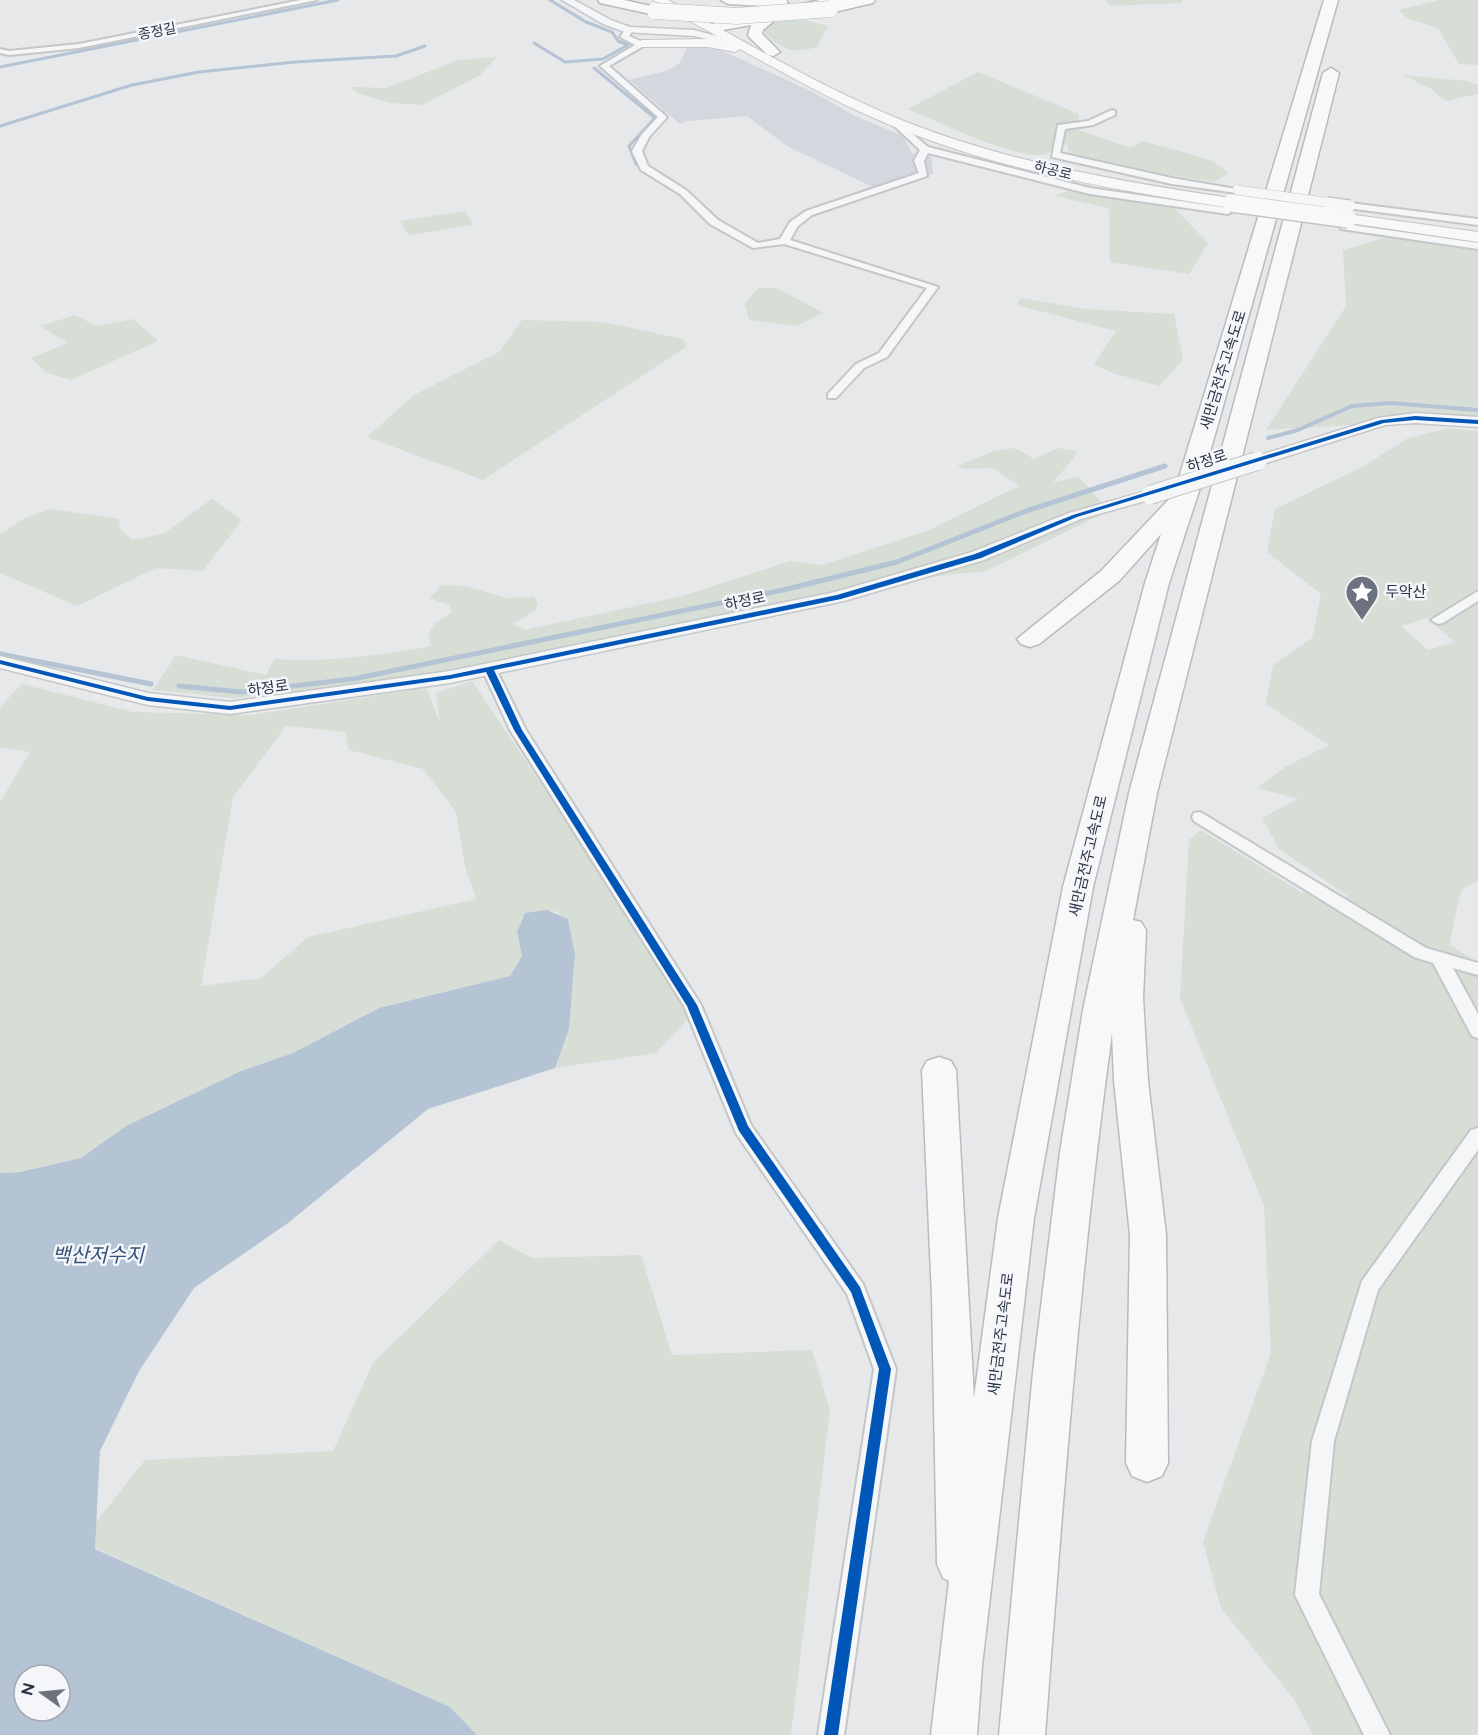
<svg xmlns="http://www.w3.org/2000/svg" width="1478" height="1735" font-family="Raleway,'Noto Sans KR',sans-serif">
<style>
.built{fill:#d4d7dd}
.green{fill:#d6ded6;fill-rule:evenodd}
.water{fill:#b4c4d5;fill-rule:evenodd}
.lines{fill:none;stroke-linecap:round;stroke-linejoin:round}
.stream-far2{stroke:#b4c4d5;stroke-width:3}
.stream-far1{stroke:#b4c4d5;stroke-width:4}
.stream{stroke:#b4c4d5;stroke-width:5}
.minor-casing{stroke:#c4c6c8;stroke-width:4}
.tertiary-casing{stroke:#c4c6c8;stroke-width:3}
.primary-casing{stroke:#c2c5c8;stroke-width:2}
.motorway-casing{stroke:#b8bbbf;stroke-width:3}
.minor{fill:#f5f6f7;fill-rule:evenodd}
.tertiary{fill:#f5f6f7;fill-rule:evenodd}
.primary{fill:#f8f8f8;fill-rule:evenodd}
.motorway{fill:#f8f8f8;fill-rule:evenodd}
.minor-bridge-far1-casing{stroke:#c4c6c8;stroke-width:10;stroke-linecap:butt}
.minor-bridge-casing{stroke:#c4c6c8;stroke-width:14;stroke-linecap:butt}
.tertiary-bridge-far1-casing{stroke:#c4c6c8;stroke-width:16;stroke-linecap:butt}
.tertiary-bridge-casing{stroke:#c4c6c8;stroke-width:20;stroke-linecap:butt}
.primary-bridge-far1-casing{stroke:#c2c5c8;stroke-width:15;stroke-linecap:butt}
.primary-bridge-casing{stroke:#c2c5c8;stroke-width:20;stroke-linecap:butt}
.motorway-bridge-casing{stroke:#b8bbbf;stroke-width:17;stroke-linecap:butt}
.minor-bridge-far1{stroke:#f5f6f7;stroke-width:9}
.minor-bridge{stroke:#f5f6f7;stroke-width:11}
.tertiary-bridge-far1{stroke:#f5f6f7;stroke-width:14}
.tertiary-bridge{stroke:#f5f6f7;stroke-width:18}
.primary-bridge-far1{stroke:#f8f8f8;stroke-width:14}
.primary-bridge{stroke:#f8f8f8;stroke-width:17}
.motorway-bridge{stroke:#f8f8f8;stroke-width:16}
.cycleway-casing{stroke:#f4f6f9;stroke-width:4}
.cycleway{fill:#0057b8;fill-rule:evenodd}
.labels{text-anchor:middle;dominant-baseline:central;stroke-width:5;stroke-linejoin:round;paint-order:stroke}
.far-street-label{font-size:14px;fill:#2b3445;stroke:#f4f6f9}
.street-label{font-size:15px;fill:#2b3445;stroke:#f4f6f9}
.poi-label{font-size:15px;fill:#2b3445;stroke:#f4f6f9;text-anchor:start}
.near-water-label{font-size:20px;font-style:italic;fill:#34527a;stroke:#f4f6f9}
</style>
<rect width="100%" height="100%" fill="#e6e8ea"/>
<!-- built -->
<polygon class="built" points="707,44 811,91 855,116 903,136 912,153 931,156 933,174 873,187 787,146 747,116 688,121 680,124 629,80 666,71 679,64 688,46"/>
<!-- green -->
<g class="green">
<polygon points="1106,0 1181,0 1182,3 1109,6"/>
<polygon points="1439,0 1478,0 1478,65 1459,64 1438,28 1407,18 1399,10"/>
<path d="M787,16l41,10 -11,21c-26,7 -35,3 -55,-16l7,-10z"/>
<polygon points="497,57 480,75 422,105 391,103 358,93 350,87 387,88 458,60"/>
<path d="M978,72l101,42 -1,16 53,18 12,-7 68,19 17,13 -14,9 -51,-8 -94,-21 -2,-9c-6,3 -14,8 -21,10 -26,8 -110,-33 -138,-45z"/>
<polygon points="1403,75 1467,81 1478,85 1478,94 1446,101 1431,89"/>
<polygon points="1069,190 1173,207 1208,243 1189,274 1110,262 1109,208 1055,196"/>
<polygon points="465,211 474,225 409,235 400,221"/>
<polygon points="1387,237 1478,250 1478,418 1402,414 1368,424 1266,430 1346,306 1343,250"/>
<polygon points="758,288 777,288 823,313 797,326 749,320 745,304"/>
<polygon points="1021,298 1085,309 1174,314 1183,360 1159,386 1112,373 1094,364 1116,331 1017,305"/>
<polygon points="75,315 96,326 133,319 158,341 71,380 45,372 32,358 67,343 41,326"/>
<polygon points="522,320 603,322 683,339 686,347 483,480 367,437 414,395 499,352"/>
<polygon points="1448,428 1478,431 1478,588 1438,615 1401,626 1428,650 1455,642 1437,627 1478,601 1478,881 1461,890 1449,945 1478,962 1478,1735 1313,1735 1295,1701 1221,1608 1203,1542 1271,1353 1264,1206 1180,998 1189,840 1201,830 1301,892 1349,897 1279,849 1262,818 1298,799 1257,788 1287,766 1329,745 1266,704 1273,665 1312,638 1321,594 1267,552 1275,509 1366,465 1406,439"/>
<path d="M1015,448l19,11 24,-11 18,3 -1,6 -22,25 26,-5 30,34 -123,60 -106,11 -444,91 -99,15 -104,10 -80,-8 23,-35 90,20 8,-16c54,4 105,-4 158,-13l-4,-10 6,-12 17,-11 -2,-8 -20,-7 13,-13 23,1 41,12 28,-1 4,7 -3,7 -22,13 12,6 157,-34 109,-35 31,4 107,-35 90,-44 -26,-18 -29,1 -7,-3 37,-15z"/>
<polygon points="212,499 242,520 203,571 156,568 77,606 0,573 0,534 25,518 51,509 119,519 120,529 132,540 163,534"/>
<path d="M472,681l126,187 91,150 -33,35 -101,15 14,-39 6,-75 -7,-35 -13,-8 -30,2 -8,19 5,24 -12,20 -131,32 -86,45 -52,18 -115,55 -45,32 -61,14 -20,1v-371l30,-50 -30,-5v-40l22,-23 111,28 118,3 175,-27 14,34 -4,-29zM286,726l59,6 4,18 74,19 33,43 9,54 11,33 -168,38 -47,41 -60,8 32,-189z"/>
<polygon points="499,1240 532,1258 641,1255 672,1355 812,1350 830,1410 791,1735 477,1735 450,1707 95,1548 96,1522 145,1460 333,1451 373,1363"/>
</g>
<!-- water -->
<path class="water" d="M547,910l21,9 7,35 -6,75 -14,39 -127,41 -140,114 -94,65 -55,83 -39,80 -5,98 355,158 27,28h-477v-562l20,-1 61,-14 45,-32 115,-55 52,-18 86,-45 131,-32 12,-20 -5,-24 8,-19zM24,1675h36v36h-36z"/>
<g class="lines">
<!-- stream-far2 -->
<g class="stream-far2">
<polyline points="534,43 565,62 603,59 628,45 618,41 612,32 586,22 550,0"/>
<polyline points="0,67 338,0"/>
<polyline points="594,68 655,118 629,146 636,164"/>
<polyline points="0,126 132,85 199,72 295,62 396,56 425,46"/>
</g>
<!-- stream-far1 -->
<polyline class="stream-far1" points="1268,438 1298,430 1352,406 1391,403 1478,410"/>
<!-- stream -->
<g class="stream">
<polyline points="0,654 151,684"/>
<polyline points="179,686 242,692 353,679 783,590 897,562 1026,511 1165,466"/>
</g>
<defs>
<g id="minor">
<polygon points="301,0 317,0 79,48 9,55 0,53 0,49 9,51 79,44"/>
<polygon points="626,28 633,30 629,36 647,44 609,66 667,117 649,137 642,151 648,166 686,190 718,220 758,243 780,239 790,222 806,211 919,173 914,161 920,150 892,124 892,120 895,119 928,147 1090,188 1228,208 1233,211 1228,214 1090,194 928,153 924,161 927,176 812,215 798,226 790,240 938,287 887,357 864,368 836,398 828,398 828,394 856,364 879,353 927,288 784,244 753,248 710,224 680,194 641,170 632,151 642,134 658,117 600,66 635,45 620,37"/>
<polygon points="1112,110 1115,111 1115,115 1093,125 1065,129 1060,153 1172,178 1242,190 1237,193 1172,184 1052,157 1058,125 1088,121"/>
<polygon points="1350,203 1478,219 1478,225 1347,208 1345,206"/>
<polygon points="1345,224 1478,243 1478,249 1341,229 1340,227"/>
<polygon points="1478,591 1478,601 1443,623 1438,624 1431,620"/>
<polygon points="489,665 496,669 526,730 701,1005 751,1125 863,1284 896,1369 844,1735 818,1735 874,1369 847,1294 736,1133 684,1006 510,730 482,669"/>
<polygon points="1200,812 1426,948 1478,963 1478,975 1453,968 1478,1014 1478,1038 1472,1036 1433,963 1414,957 1194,821 1192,817 1194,813"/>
<polygon points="1478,1128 1478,1150 1378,1290 1334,1441 1319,1594 1390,1735 1364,1735 1295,1595 1312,1441 1362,1281 1471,1130"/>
</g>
<g id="tertiary">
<polygon points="562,0 574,0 611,20 630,27 694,30 746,44 741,47 694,36 625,32 603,24"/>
<polygon points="1415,413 1478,417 1478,427 1415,423 1385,425 1266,463 1254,463 1252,460 1254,457 1378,418"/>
<polygon points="1150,490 1158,495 1156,498 1081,519 984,560 844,601 450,683 230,714 148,705 0,668 0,656 148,693 230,702 450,671 835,592 972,552 1069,513"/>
</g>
<g id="primary">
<path d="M653,0h15c76,41 151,86 231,119 106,43 219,62 332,79l8,5 -8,5c-102,-16 -205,-33 -302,-68 -66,-23 -128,-57 -189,-91l-5,3 -27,-5h-69v-6l4,-1 65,-1 21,4z"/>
<polygon points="1348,214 1478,232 1478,242 1343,222 1340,219"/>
</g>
<g id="motorway">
<polygon points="598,0 624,0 660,8 662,11 655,15 600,3"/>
<polygon points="721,0 786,0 788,3 781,7 728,4"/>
<polygon points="820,0 875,0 873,3 830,13 825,12 824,7 776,19 763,30 762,34 780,52 773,56 768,55 750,38 748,35 751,25 712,32 705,28 712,24"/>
<polygon points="1324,0 1338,0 1199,491 1169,583 1093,887 1034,1218 982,1666 977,1735 931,1735 949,1581 943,1578 937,1564 932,1297 922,1070 927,1061 939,1057 951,1061 956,1070 974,1398 998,1218 1063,887 1145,583 1161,534 1119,581 1039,644 1030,647 1021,644 1017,639 1101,571 1174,494"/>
<path d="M1331,68l8,5 -182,720 -24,127 8,2 5,8 -3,68 5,83 18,154 2,228 -6,13 -15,6 -15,-6 -6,-13 4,-228 -16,-154 -2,-48c-32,233 -49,467 -67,702h-46l34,-363 27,-220 23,-142 46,-217 194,-720z"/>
</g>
</defs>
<!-- minor casing -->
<use href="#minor" class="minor-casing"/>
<!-- tertiary casing -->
<use href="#tertiary" class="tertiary-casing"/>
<!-- primary casing -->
<use href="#primary" class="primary-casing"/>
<!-- motorway casing -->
<use href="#motorway" class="motorway-casing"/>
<!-- minor -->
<use href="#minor" class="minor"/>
<!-- tertiary -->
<use href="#tertiary" class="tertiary"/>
<!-- primary -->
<use href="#primary" class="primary"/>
<!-- motorway -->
<use href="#motorway" class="motorway"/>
<defs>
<polyline id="minor-bridge-far1" points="1237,190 1338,204"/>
<polyline id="minor-bridge" points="1327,203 1350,206"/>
<polyline id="tertiary-bridge-far1" points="1252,463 1260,460"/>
<polyline id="tertiary-bridge" points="1150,495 1257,461"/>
<polyline id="primary-bridge-far1" points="1231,203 1240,204"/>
<polyline id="primary-bridge" points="1231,203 1348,219"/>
<polyline id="motorway-bridge" points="655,11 737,16 830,9"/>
</defs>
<!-- minor-bridge-far1 casing -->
<use href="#minor-bridge-far1" class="minor-bridge-far1-casing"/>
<!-- minor-bridge casing -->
<use href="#minor-bridge" class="minor-bridge-casing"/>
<!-- tertiary-bridge-far1 casing -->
<use href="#tertiary-bridge-far1" class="tertiary-bridge-far1-casing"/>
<!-- tertiary-bridge casing -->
<use href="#tertiary-bridge" class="tertiary-bridge-casing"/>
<!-- primary-bridge-far1 casing -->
<use href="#primary-bridge-far1" class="primary-bridge-far1-casing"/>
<!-- primary-bridge casing -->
<use href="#primary-bridge" class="primary-bridge-casing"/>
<!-- motorway-bridge casing -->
<use href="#motorway-bridge" class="motorway-bridge-casing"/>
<!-- minor-bridge-far1 -->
<use href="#minor-bridge-far1" class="minor-bridge-far1"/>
<!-- minor-bridge -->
<use href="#minor-bridge" class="minor-bridge"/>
<!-- tertiary-bridge-far1 -->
<use href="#tertiary-bridge-far1" class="tertiary-bridge-far1"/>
<!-- tertiary-bridge -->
<use href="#tertiary-bridge" class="tertiary-bridge"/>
<!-- primary-bridge-far1 -->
<use href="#primary-bridge-far1" class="primary-bridge-far1"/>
<!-- primary-bridge -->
<use href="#primary-bridge" class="primary-bridge"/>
<!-- motorway-bridge -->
<use href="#motorway-bridge" class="motorway-bridge"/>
<defs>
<polygon id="cycleway" points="1415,416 1478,420 1478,424 1415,420 1384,423 1077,517 981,558 841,599 494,670 522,730 697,1005 748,1126 860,1287 891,1369 838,1735 824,1735 879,1369 851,1292 739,1131 687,1006 514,730 486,672 450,679 230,710 148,701 0,664 0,660 148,697 230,706 450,675 837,595 975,554 1073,515 1381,420"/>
</defs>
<!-- cycleway casing -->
<use href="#cycleway" class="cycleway-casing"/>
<!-- cycleway -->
<use href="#cycleway" class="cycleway"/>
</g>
<!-- icons -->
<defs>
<symbol id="sight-pin" viewBox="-11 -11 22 30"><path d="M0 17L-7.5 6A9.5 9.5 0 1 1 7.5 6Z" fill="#6c737f" stroke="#f4f6f9"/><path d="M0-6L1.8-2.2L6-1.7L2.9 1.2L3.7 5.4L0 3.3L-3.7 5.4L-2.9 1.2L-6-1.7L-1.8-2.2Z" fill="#fff"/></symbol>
</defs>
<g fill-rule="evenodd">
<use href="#sight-pin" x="1343" y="573" width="38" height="52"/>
</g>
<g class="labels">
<!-- far-street labels -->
<g class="far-street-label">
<text transform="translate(157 31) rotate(-11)">종정길</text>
<text transform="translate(1053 170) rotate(14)">하공로</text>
</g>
<!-- street labels -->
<g class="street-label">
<text transform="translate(1223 370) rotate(-73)">새만금전주고속도로</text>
<text transform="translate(1207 461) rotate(-18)">하정로</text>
<text transform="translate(745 601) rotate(-12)">하정로</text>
<text transform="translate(268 688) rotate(-8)">하정로</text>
<text transform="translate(1088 856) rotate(-77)">새만금전주고속도로</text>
<text transform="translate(1001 1334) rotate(-83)">새만금전주고속도로</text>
</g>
<!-- poi labels -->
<g class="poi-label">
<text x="1385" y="592">두악산</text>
</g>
<!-- near-water labels -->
<g class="near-water-label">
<text x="98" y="1255">백산저수지</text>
</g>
</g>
<!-- north arrow -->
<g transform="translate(42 1693) rotate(285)"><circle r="28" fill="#f4f6f9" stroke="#a4a8b1" stroke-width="1.5"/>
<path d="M0-4.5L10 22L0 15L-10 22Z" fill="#6c737f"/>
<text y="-9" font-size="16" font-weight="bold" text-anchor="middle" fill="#2b3445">N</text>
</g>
</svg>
